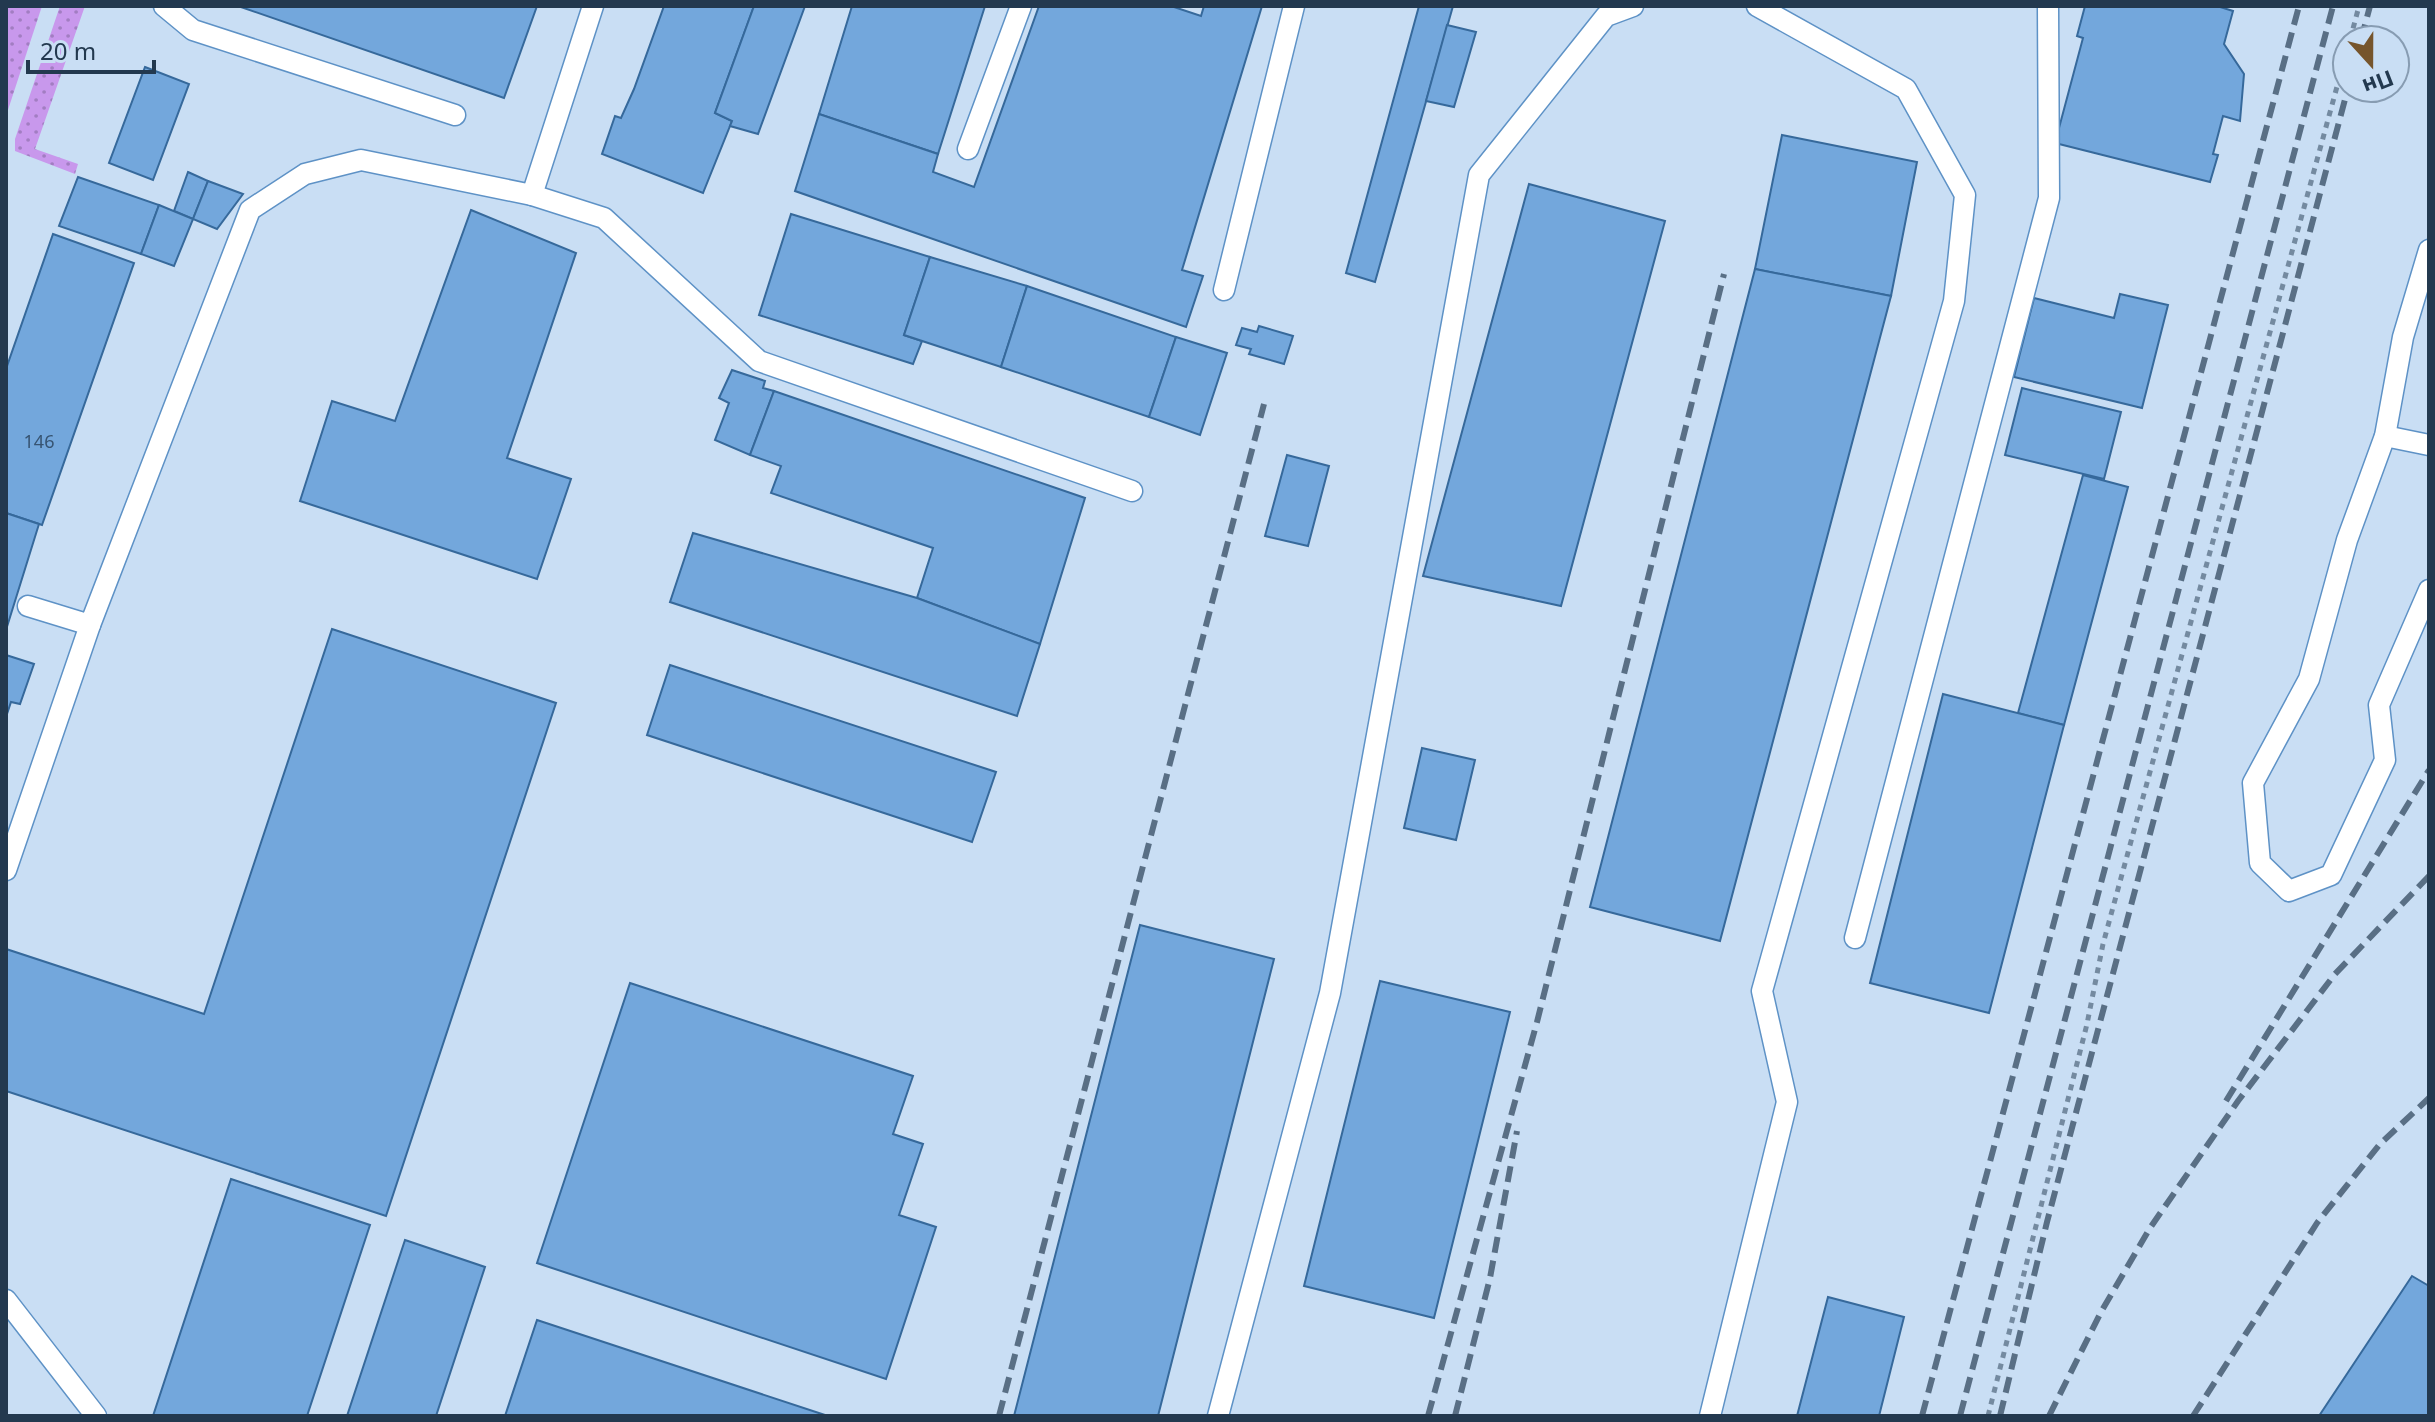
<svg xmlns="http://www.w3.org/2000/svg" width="2435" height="1422" font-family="'Noto Sans',sans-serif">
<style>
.grass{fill:url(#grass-dots)}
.building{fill:#73a7dc;stroke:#36699b;stroke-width:2}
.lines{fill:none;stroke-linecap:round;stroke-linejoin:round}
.lane-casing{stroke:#5e92c6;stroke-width:23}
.path{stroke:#748aa0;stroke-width:5;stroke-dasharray:6 6;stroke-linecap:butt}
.lane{stroke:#fff;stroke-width:20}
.rail{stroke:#596f85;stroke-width:6;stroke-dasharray:16 8;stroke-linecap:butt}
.labels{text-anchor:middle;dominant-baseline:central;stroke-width:6;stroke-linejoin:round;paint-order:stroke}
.number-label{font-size:18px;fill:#375472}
</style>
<defs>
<pattern id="grass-dots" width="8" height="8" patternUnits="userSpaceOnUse" patternTransform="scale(2)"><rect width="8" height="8" fill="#c898ec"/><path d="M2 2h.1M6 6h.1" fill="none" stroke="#a27dc2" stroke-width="1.8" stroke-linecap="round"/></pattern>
</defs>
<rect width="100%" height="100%" fill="#c9def4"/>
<!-- grass -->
<g class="grass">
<polygon points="6,6 42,6 6,116"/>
<polygon points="60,6 85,6 35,149 78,164 75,174 15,151 15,139"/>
</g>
<!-- building -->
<g class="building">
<polygon points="238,6 537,6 504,98"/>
<polygon points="664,6 754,6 715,113 732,121 703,193 602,154 615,116 621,118 634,89"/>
<polygon points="754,6 805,6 758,134 730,126 732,121 715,113"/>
<polygon points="852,6 985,6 938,154 819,114"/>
<polygon points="1039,6 1171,6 1201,16 1204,6 1262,6 1182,270 1203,276 1186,327 795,191 819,114 938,154 933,172 974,187"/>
<polygon points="1419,6 1453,6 1375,282 1346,273"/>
<polygon points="2085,6 2217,6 2233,11 2224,44 2244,74 2240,121 2223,116 2213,154 2218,155 2210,182 2055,143 2083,38 2077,36"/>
<polygon points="1447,25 1476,32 1454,107 1426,101"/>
<polygon points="145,67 189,84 153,180 109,163"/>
<polygon points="1782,135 1917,162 1891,296 1755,269"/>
<polygon points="188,172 208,181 193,219 174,211"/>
<polygon points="78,177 159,205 141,254 59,226"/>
<polygon points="208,181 243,194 217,229 193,219"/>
<polygon points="1529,184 1665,221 1561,606 1423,576"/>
<polygon points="159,205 193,219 174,266 141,254"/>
<polygon points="471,210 576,253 507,458 571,479 537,579 300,501 332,401 395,421"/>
<polygon points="791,214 930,257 904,335 922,341 913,364 759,315"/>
<polygon points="53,234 134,263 42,525 6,513 6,369"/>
<polygon points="930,257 1027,286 1001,367 904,335"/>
<polygon points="1755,269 1891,296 1720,941 1590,907"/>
<polygon points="1027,286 1176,337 1149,417 1001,367"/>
<polygon points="2120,294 2168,305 2142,408 2014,377 2034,298 2114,318"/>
<polygon points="1259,326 1293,336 1284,364 1249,354 1251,349 1236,345 1242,328 1257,332"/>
<polygon points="1176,337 1227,353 1200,435 1149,417"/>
<polygon points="732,370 765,381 763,388 774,391 750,455 715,440 729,403 719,398"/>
<polygon points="2022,388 2121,412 2104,479 2005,455"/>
<polygon points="774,391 1085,498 1040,644 917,598 933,548 771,493 781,466 750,455"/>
<polygon points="1287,455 1329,466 1308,546 1265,536"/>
<polygon points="2083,475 2128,487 2064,725 2018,713"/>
<polygon points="6,513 39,524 6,630"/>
<polygon points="693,533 917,598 1040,644 1017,716 670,602"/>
<polygon points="332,629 556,703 386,1216 6,1091 6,949 204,1014"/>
<polygon points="6,655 34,664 20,704 11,702 6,717"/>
<polygon points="670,665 996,772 972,842 647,735"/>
<polygon points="1943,694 2064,725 1989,1013 1870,983"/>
<polygon points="1422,748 1475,760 1456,840 1404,828"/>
<polygon points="1140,925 1274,959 1158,1416 1014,1416"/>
<polygon points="1380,981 1510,1012 1434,1318 1304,1286"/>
<polygon points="630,983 913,1076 893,1134 923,1144 899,1215 936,1227 886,1379 537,1263"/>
<polygon points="231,1179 370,1225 307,1416 153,1416"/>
<polygon points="405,1240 485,1267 436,1416 347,1416"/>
<polygon points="2412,1276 2429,1286 2429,1416 2319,1416"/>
<polygon points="1828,1297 1904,1317 1879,1416 1797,1416"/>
<polygon points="537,1320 828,1416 505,1416"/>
</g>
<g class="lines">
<defs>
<g id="lane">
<polyline points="164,6 193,30 455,115"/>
<polyline points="968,149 1021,6"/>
<polyline points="532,195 593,6"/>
<polyline points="2429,250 2403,337 2385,436 2347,540 2309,679 2253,783 2260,863 2289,891 2331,875 2385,760 2379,705 2429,590"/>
<polyline points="1224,290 1294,6"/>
<polyline points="2385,436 2429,445"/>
<polyline points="28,606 90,625 250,210 305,174 361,160 532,195 604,218 759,361 1132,491"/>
<polyline points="6,870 90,625"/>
<polyline points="1855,938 2049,198 2048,6"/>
<polyline points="6,1300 96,1416"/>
<polyline points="1218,1416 1330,993 1479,175 1606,16 1633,6"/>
<polyline points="1710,1416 1787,1102 1762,991 1954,301 1965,195 1906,89 1757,6"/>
</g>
</defs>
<!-- lane casing -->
<use href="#lane" class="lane-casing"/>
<!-- path -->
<g class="path">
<polyline points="2350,40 2359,6"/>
<polyline points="1988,1416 2087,1024 2103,944 2347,50"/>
</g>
<!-- lane -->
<use href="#lane" class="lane"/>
<!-- rail -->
<g class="rail">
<polyline points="2361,40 2370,6"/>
<polyline points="2226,1101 2429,770"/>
<polyline points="999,1416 1264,404"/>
<polyline points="1428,1416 1537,1022 1724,274"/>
<polyline points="1455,1416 1490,1278 1517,1131"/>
<polyline points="1922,1416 2299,6"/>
<polyline points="1960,1416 2333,6"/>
<polyline points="2000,1416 2047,1222 2348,88"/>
<polyline points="2049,1416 2101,1312 2150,1228 2238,1101 2335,974 2429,876"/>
<polyline points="2193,1416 2317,1223 2380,1144 2429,1098"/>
</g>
</g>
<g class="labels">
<!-- number labels -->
<g class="number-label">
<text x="39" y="441">146</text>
</g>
</g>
<!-- border -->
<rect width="2435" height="1422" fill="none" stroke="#23394f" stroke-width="16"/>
<!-- north arrow -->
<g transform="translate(2371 64) rotate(159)"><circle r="38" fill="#c9def4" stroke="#879cb2" stroke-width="2"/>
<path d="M0-6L14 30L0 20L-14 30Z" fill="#76552c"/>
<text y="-12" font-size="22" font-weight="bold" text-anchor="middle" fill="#23394f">Пн</text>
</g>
<!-- scale -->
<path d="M28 60v12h126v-12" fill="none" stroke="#23394f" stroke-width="4"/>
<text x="40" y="60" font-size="24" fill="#23394f" stroke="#c9def4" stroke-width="6" paint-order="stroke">20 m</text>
</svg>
